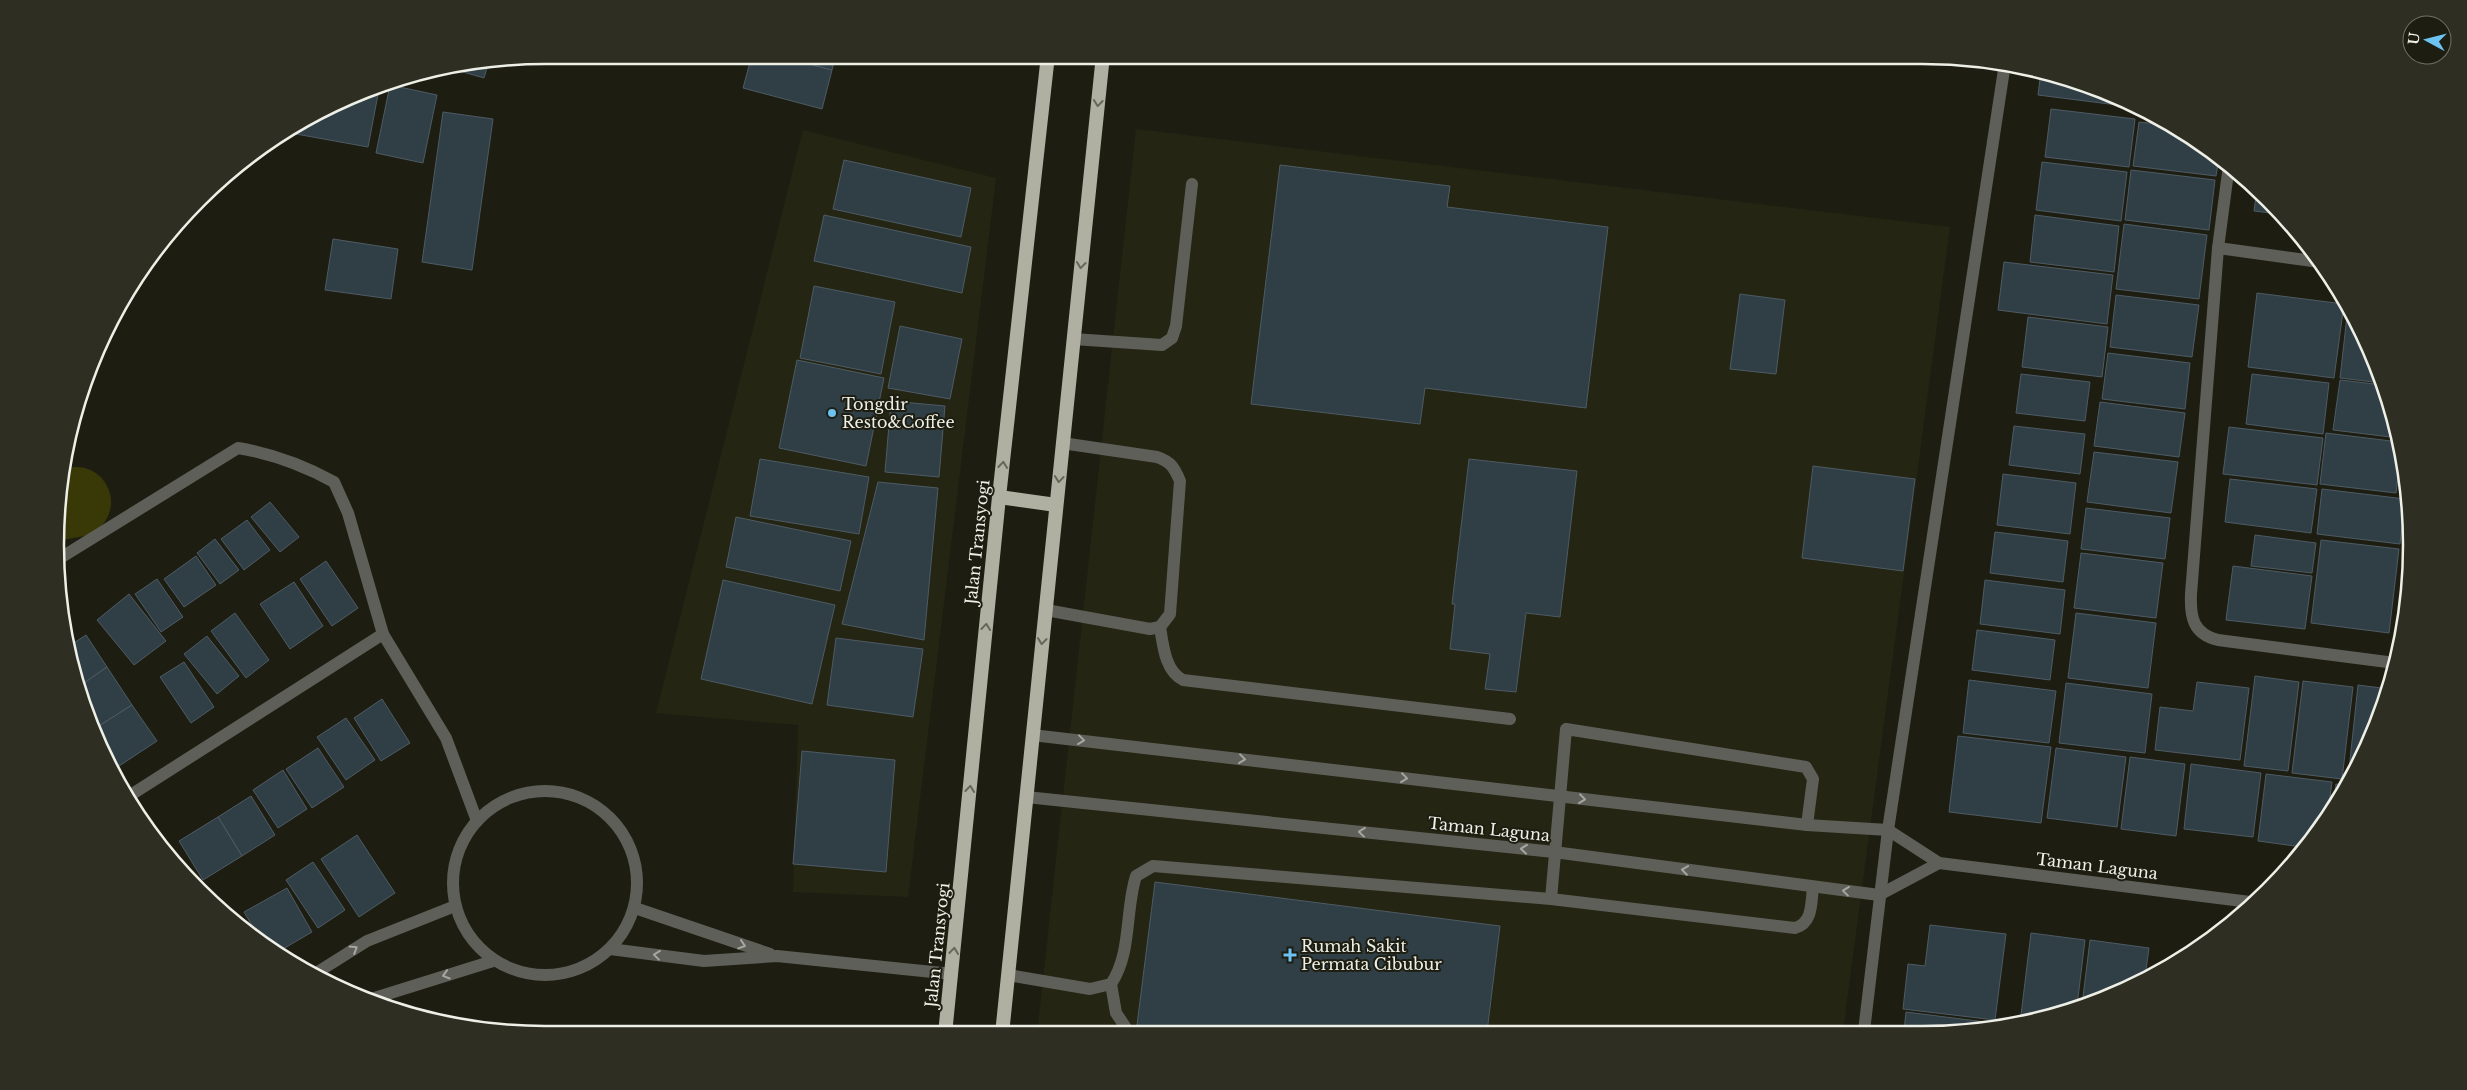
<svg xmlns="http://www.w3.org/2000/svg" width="2467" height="1090" font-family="'Libre Baskerville',serif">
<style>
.built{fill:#242512}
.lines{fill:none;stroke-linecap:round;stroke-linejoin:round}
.river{stroke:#383907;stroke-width:70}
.building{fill:#303e46;stroke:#4e5b64}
.service{stroke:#5f5f59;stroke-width:12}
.minor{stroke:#5f5f59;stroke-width:12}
.trunk{stroke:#b0b0a2;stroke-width:14}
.oneway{stroke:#66675a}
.oneway2{stroke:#a6a7a0}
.poi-dot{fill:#6cc3f2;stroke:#1d1e11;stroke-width:2}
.labels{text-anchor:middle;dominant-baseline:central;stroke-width:4;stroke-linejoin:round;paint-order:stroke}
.poi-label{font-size:16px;fill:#eeefe7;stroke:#1d1e11;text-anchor:start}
.street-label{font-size:16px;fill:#eeefe7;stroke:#1d1e11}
.rim{fill:none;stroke:#eeefe7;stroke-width:2.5}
</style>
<rect width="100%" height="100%" fill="#1d1e11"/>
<!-- built -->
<g class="built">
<polygon points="1136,129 1950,227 1843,1031 1037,1034"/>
<polygon points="803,130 996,178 908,897 793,892 798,725 656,713"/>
</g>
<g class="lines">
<!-- river -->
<polyline class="river" points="59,505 76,502"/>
</g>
<!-- building -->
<g class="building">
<polygon points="752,55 776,55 832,70 822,109 743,88"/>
<polygon points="776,55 836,55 832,70"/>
<polygon points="489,61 484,78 442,66 450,64"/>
<polygon points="2041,71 2080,81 2133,107 2038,95"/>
<polygon points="380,84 368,147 285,132 300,121"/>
<polygon points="390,85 437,95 423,163 376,153"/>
<polygon points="2051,109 2135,119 2129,167 2045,157"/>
<polygon points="2143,110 2167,121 2142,118"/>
<polygon points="443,112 493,119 472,270 422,262"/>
<polygon points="2139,122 2175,126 2219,158 2216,176 2133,166"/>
<polygon points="844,160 971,188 961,237 833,209"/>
<polygon points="2042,162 2127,172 2121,221 2036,210"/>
<polygon points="1280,165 1450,186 1447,207 1608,227 1586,408 1425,388 1420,424 1251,404"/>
<polygon points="2131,170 2215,180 2209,230 2125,220"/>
<polygon points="2257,189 2280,214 2254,211"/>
<polygon points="824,215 971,247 962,293 814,261"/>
<polygon points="2035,215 2119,226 2114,272 2030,262"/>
<polygon points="2124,224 2207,235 2199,299 2116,289"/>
<polygon points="333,239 398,249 391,299 325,290"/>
<polygon points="2004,262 2113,275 2107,324 1998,310"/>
<polygon points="814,286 895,302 881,374 800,358"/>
<polygon points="2257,293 2344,304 2334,378 2248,367"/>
<polygon points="1740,294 1785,300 1776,374 1730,369"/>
<polygon points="2116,295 2199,305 2192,357 2110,347"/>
<polygon points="2348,307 2362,329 2382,383 2340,378"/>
<polygon points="2028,317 2108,327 2102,377 2022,367"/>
<polygon points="900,326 962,339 950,399 888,388"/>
<polygon points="2108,353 2190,363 2185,409 2102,399"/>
<polygon points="797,360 884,378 866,466 779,448"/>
<polygon points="2021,374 2090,382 2085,421 2016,413"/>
<polygon points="2252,374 2329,383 2323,434 2246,424"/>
<polygon points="2340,380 2383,385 2395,418 2399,438 2333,430"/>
<polygon points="891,401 945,406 939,477 885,472"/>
<polygon points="2100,402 2185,413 2179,457 2094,446"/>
<polygon points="2014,426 2085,434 2080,474 2009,465"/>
<polygon points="2229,427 2323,438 2317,485 2223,474"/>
<polygon points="2326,433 2399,442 2401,451 2396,493 2320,484"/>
<polygon points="2094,452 2178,462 2171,513 2087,502"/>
<polygon points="760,459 869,477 859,534 750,516"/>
<polygon points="1469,459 1577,471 1560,617 1526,613 1516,692 1485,689 1490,654 1450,649 1455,604 1452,604"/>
<polygon points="1813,466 1915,479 1903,571 1802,558"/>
<polygon points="2003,474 2076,483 2070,534 1997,525"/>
<polygon points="2230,479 2317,489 2311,533 2225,522"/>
<polygon points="878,482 938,488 924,640 842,624"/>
<polygon points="2322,489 2405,499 2400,544 2317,534"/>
<polygon points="270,502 299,537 280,552 251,517"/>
<polygon points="2086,508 2170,518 2165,559 2081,549"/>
<polygon points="736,517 851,541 840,591 726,567"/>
<polygon points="247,520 270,550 244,570 221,539"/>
<polygon points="1995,532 2068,541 2063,582 1990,573"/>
<polygon points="2255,535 2316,543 2312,573 2251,566"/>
<polygon points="215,539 239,570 220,584 197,553"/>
<polygon points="2321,540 2399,549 2389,633 2311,623"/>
<polygon points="2081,553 2163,563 2156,618 2074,608"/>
<polygon points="196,556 216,585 184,607 164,579"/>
<polygon points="326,561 358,608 332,626 300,579"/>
<polygon points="2233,566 2312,576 2305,629 2226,620"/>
<polygon points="157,579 183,617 161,632 135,594"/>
<polygon points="723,580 835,605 812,704 701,679"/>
<polygon points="1985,580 2065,590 2060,634 1980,624"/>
<polygon points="294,582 323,626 290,649 260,604"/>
<polygon points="129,594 166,641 134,665 97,620"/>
<polygon points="235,613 269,660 246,678 211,631"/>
<polygon points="2076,613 2156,623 2148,688 2068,678"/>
<polygon points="1977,630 2055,640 2050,680 1972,670"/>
<polygon points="86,635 107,667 77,688 66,648"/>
<polygon points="207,636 239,676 217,694 184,654"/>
<polygon points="836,638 923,649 913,717 827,705"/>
<polygon points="184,662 214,707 191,723 160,677"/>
<polygon points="107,667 132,705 94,729 81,703 77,688"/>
<polygon points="2255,676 2299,682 2288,771 2244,766"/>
<polygon points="1969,680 2056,691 2049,743 1963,733"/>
<polygon points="2303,681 2353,687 2342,779 2292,773"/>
<polygon points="2197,682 2249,688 2240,760 2155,750 2160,707 2193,711"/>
<polygon points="2066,683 2152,694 2145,753 2059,743"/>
<polygon points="2358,685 2389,689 2386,703 2348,779"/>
<polygon points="382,699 410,743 381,761 354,718"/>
<polygon points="132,705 157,741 119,766 94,729"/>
<polygon points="346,718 375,760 346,780 317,737"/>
<polygon points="1958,736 2051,747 2041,823 1949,812"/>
<polygon points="318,748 344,787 312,808 286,769"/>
<polygon points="2056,748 2126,757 2117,827 2047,818"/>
<polygon points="802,751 895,760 886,872 793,864"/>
<polygon points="2130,757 2185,764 2176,836 2121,829"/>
<polygon points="2191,764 2261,773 2253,837 2184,829"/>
<polygon points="283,770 307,809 278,828 253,790"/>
<polygon points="2266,774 2332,782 2327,819 2302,847 2258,841"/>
<polygon points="2336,784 2345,785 2333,809"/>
<polygon points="251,796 275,835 242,856 218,817"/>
<polygon points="218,817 242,856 203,880 179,841"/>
<polygon points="357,835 395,893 359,917 321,859"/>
<polygon points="313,862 345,910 318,928 286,880"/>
<polygon points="1155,882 1500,926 1487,1032 1204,1033 1137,1025"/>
<polygon points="287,888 312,932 276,953 263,944 244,912"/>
<polygon points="1930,925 2006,934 1995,1020 1903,1009 1908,964 1925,966"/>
<polygon points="2031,933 2085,940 2077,1006 2039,1017 2021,1015"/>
<polygon points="2090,940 2149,948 2145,977 2110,998 2082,1005"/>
<polygon points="1906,1012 2009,1025 1986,1031 1904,1031"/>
</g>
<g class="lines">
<!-- service -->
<g class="service">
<polyline points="1073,339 1162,345 1172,338 1176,326 1192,184"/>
<path d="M1046,610l104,19 10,-2 10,-13 10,-133c-6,-14 -9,-19 -23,-24l-95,-14"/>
<path d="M1160,627c3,18 5,44 23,53l327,39"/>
<polyline points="1551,899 1566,729 1806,767 1813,779 1807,825"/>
<path d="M1008,975l82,14 21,-5c21,-31 14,-74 25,-108l17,-10 398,33 244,29c18,-5 16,-25 18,-41"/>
<polyline points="1111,984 1116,1013 1128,1031 1142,1033"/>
</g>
<!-- minor -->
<g class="minor">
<path d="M2229,165l-11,83 -27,346c-1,23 2,40 27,46l177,23"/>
<polyline points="2218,248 2320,262"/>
<path d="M57,560l181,-112c36,6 65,17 96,34l14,31 35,121 63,104 31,83"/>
<polyline points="1032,735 1807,825 1888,830 1939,863 2250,902"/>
<circle cx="545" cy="883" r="92"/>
<polyline points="1026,797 1554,852 1879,895 1939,863"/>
<polyline points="126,798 383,634"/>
<polyline points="635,908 770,954"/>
<polyline points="610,949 704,961 777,956 952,974"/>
<polyline points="313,975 367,941 455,906"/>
<polyline points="368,1000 493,961"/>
<polyline points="1864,1031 1888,830 2005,63"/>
</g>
<!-- trunk -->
<g class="trunk">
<polyline points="999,497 1056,505"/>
<polyline points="945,1034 999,497 1048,55"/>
<polyline points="1002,1034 1103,55"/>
</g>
</g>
<!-- one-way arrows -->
<defs><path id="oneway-chevron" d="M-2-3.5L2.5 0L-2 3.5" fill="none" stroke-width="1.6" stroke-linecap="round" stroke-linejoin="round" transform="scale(1.25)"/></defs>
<g class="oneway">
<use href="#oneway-chevron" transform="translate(1098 103) rotate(96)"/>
<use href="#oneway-chevron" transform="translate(1081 265) rotate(96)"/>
<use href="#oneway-chevron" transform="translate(1003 465) rotate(-84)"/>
<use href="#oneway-chevron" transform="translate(1059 479) rotate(96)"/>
<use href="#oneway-chevron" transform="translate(986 627) rotate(-84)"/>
<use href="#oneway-chevron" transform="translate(1042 641) rotate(96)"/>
<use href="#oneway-chevron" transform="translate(970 789) rotate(-84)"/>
<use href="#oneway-chevron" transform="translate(954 951) rotate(-84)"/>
</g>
<g class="oneway2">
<use href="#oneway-chevron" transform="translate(1081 740) rotate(7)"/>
<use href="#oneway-chevron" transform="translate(1242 759) rotate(7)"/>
<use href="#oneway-chevron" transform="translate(1404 778) rotate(7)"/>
<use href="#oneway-chevron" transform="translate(1582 799) rotate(7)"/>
<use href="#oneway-chevron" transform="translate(1362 832) rotate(-174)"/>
<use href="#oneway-chevron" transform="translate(1524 849) rotate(-174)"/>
<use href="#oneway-chevron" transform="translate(1685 870) rotate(-172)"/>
<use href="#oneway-chevron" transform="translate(1846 891) rotate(-173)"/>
<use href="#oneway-chevron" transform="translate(742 945) rotate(18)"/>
<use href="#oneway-chevron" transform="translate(354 949) rotate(-32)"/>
<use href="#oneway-chevron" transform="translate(657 955) rotate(-173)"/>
<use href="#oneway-chevron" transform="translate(446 975) rotate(163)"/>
</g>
<!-- markers -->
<g class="poi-dot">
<circle cx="832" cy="413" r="5"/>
<path d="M1287.5 947.5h5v5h5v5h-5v5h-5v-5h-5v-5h5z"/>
</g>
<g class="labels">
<!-- poi labels -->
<g class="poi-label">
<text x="842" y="404">Tongdir<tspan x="842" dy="18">Resto&amp;Coffee</tspan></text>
<text x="1301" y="946">Rumah Sakit<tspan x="1301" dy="18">Permata Cibubur</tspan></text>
</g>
<!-- street labels -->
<g class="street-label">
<text transform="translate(977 542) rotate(-84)">Jalan Transyogi</text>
<text transform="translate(1489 829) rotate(6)">Taman Laguna</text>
<text transform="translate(2097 866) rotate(7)">Taman Laguna</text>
<text transform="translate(937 945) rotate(-84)">Jalan Transyogi</text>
</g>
</g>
<!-- crop -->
<path d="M0 0H2467V1090H0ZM545 64H1922A481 481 0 0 1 2403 545V545A481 481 0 0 1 1922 1026H545A481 481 0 0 1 64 545V545A481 481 0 0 1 545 64Z" fill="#2e2f22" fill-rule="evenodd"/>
<path class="rim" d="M545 64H1922A481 481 0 0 1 2403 545V545A481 481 0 0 1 1922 1026H545A481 481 0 0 1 64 545V545A481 481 0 0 1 545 64Z"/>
<!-- north arrow -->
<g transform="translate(2427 40) rotate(277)"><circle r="24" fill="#1d1e11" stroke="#717267"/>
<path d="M0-4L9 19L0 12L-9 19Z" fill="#6cc3f2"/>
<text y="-8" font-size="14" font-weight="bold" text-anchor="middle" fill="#eeefe7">U</text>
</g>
</svg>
